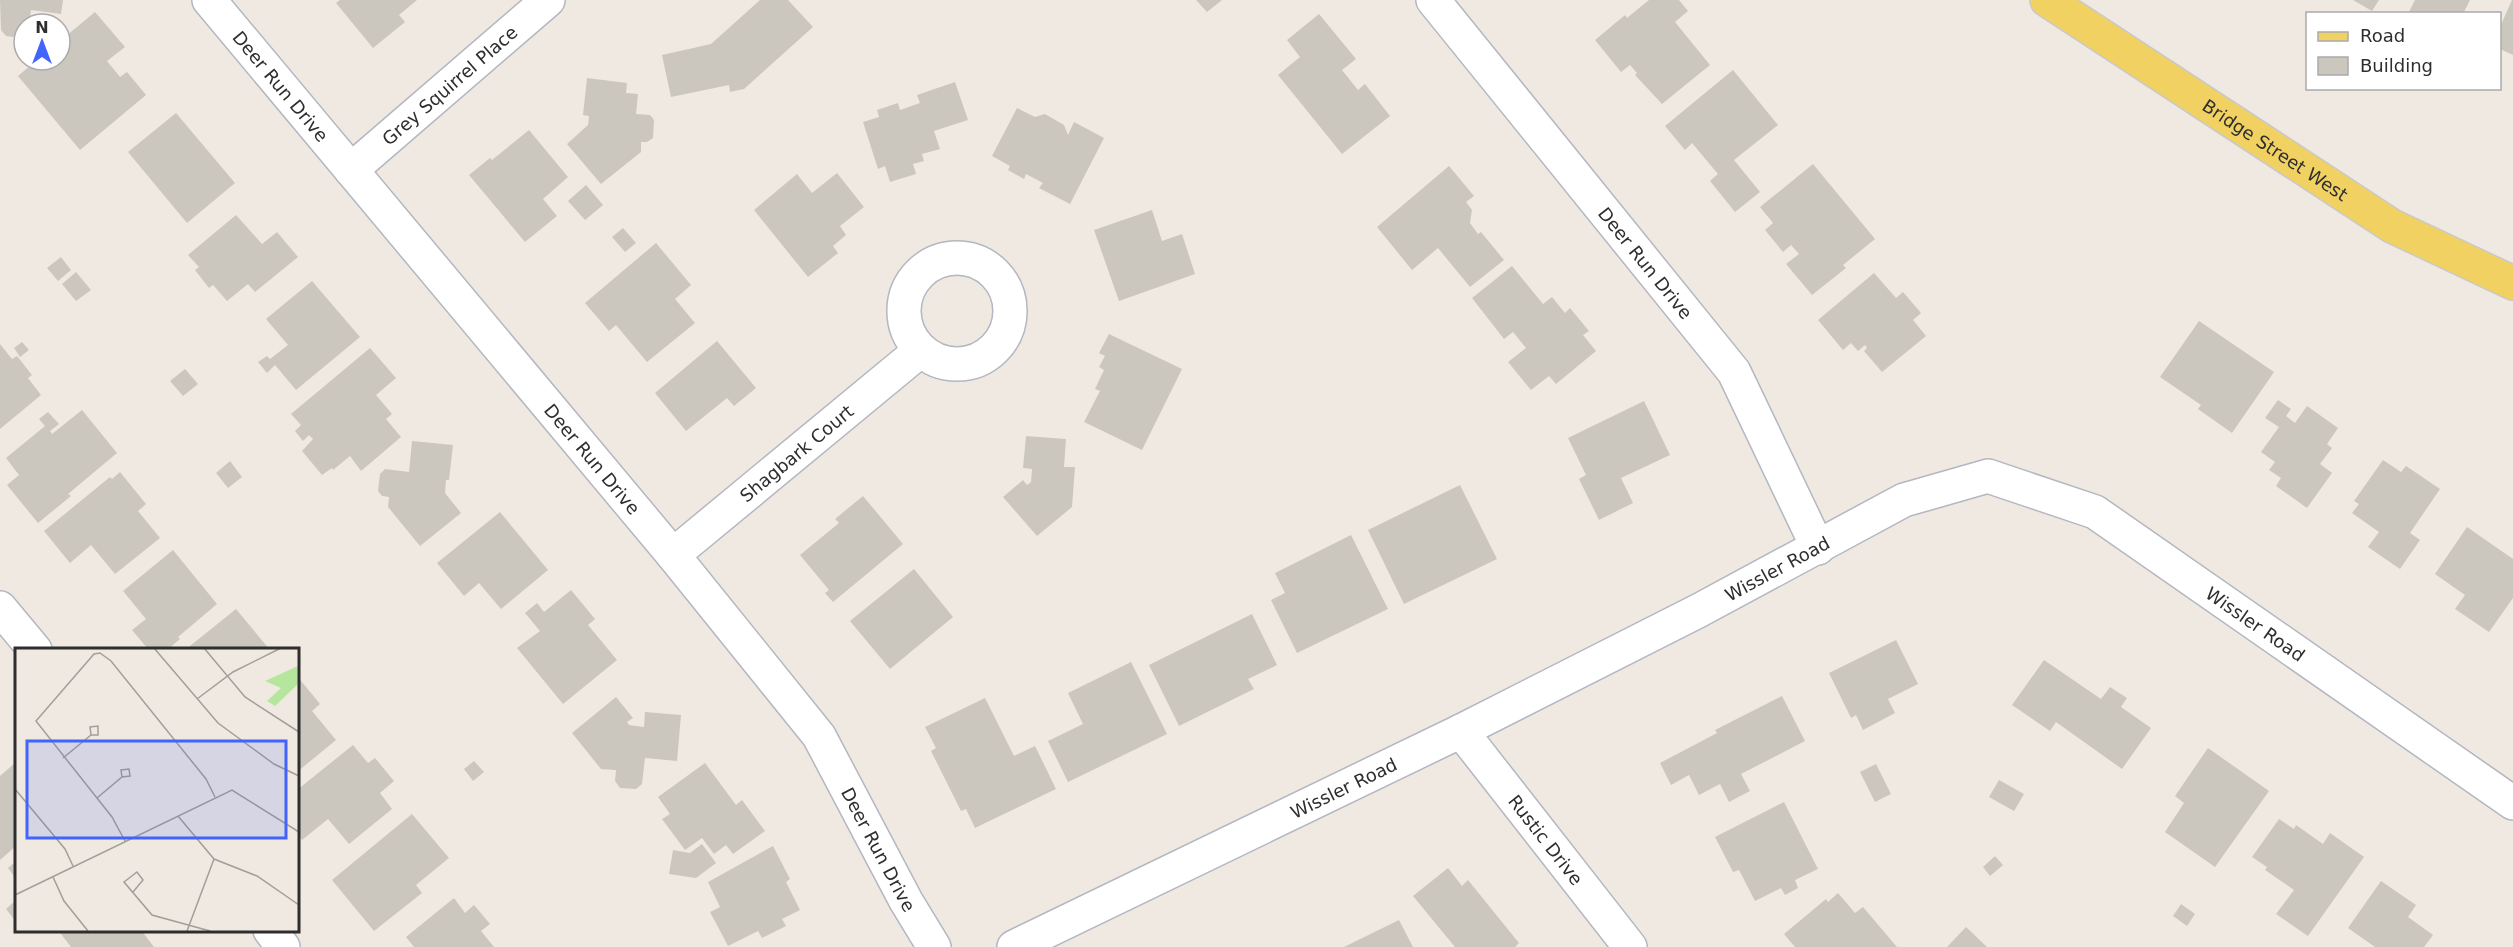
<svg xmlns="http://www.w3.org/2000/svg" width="2513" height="947" font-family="'DejaVu Sans',sans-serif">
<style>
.building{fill:#cbc7bf}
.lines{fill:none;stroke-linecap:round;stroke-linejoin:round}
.minor-casing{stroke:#b4b7c1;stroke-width:36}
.major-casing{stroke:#c9c9c9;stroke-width:36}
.minor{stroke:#fff;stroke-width:33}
.major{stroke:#f2d163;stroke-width:33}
.labels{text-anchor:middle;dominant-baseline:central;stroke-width:4.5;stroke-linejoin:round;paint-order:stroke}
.street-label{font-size:18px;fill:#2e2e2e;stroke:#fff}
.inset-road{fill:none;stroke:#a29e99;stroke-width:1.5}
.view{fill:#4264fb;fill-opacity:0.15;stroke:#4264fb;stroke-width:3}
.inset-edge{fill:none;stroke:#2e2e2e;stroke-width:3}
</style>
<rect width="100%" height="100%" fill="#efe9e1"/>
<!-- building -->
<g class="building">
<polygon points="0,0 63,0 61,14 31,10 29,24 24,24 23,38 6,36 1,30"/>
<polygon points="340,0 417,0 399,15 405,22 373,48 336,3"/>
<polygon points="760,0 788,0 813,27 744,89 730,92 729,85 671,97 662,55 711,44"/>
<polygon points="1196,0 1222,0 1207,12"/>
<polygon points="1649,0 1679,0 1688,11 1675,22 1710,65 1662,104 1635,75 1637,73 1630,65 1621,72 1595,40 1625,15 1627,18"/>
<polygon points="2353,0 2379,0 2372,11"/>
<polygon points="2415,0 2470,0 2463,14 2408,14"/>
<polygon points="2512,0 2513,0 2513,55 2500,49 2500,27"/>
<polygon points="95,12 125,47 107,61 120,77 127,72 146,95 80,150 18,76 37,60 60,60 60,41"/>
<polygon points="1319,14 1356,59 1342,70 1358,90 1365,84 1390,116 1342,154 1278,75 1300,57 1287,40"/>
<polygon points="1733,70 1778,125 1734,160 1760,192 1735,212 1710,181 1718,174 1692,143 1685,150 1665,126"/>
<polygon points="587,78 627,83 626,93 638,94 636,114 650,115 654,120 653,138 647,142 641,142 641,152 601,184 567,144 588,125 589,116 583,115"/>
<polygon points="955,82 968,120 934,131 940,149 922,154 924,161 913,164 916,174 890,182 885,166 878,169 863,122 879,117 877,110 898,103 900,110 920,103 917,95"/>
<polygon points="1017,108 1035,117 1045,114 1064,125 1068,135 1074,122 1104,138 1070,204 1039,188 1043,183 1026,174 1024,179 1008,170 1010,166 992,156"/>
<polygon points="176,113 235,183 187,223 128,152"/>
<polygon points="529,130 568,177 543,199 557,216 525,242 469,175 490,158 492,160"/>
<polygon points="1813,164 1875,239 1843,265 1846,268 1812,295 1786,264 1799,254 1791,245 1783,252 1765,230 1773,223 1760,207"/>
<polygon points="1449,166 1474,196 1466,202 1472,210 1470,223 1478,234 1481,232 1504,260 1470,287 1438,248 1412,270 1377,227"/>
<polygon points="837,173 864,207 840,226 846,235 833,246 838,253 808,277 754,210 797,174 812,193"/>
<polygon points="586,185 603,205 585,220 568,201"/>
<polygon points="1152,210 1162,241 1182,234 1195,274 1119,301 1094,230"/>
<polygon points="236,215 262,244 277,232 298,257 255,292 248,284 227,301 213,285 209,288 195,270 199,267 188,255"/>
<polygon points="623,228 636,243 625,252 612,237"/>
<polygon points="656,243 691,285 675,299 695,323 647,362 616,325 609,331 585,303"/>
<polygon points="61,257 71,270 58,281 47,268"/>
<polygon points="1512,266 1543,304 1552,297 1565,313 1570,308 1589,331 1583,335 1596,351 1556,384 1549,376 1531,390 1508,362 1526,348 1513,332 1504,339 1472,298"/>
<polygon points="76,272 91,290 76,301 62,284"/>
<polygon points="1874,273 1896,298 1903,292 1921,313 1913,320 1926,336 1882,372 1864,351 1867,348 1865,345 1858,351 1851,343 1843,350 1818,320"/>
<polygon points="312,281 360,337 296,390 275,365 267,373 258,362 267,356 270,359 288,345 266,319"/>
<polygon points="2199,321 2274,372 2232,433 2198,409 2201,405 2160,377"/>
<polygon points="1109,334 1182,369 1142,450 1084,422 1100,391 1095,389 1104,370 1099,367 1105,356 1099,353"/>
<polygon points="717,341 756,388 734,406 727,398 686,431 655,393"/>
<polygon points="22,342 29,350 20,357 14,348"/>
<polygon points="0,344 12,359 17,356 32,375 28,378 41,395 0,429"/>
<polygon points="370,348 396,378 376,395 392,414 386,419 401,437 361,471 350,456 333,470 332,468 322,475 302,451 313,439 309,435 303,441 295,431 301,425 291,414"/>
<polygon points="185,369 198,384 183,396 170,381"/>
<polygon points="2278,400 2291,409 2286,416 2295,423 2307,406 2338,428 2327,444 2332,448 2320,464 2332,473 2307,508 2276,486 2281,478 2269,470 2275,462 2261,452 2279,427 2265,418"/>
<polygon points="1644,401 1670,455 1621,478 1633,503 1599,520 1579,479 1586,475 1568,438"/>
<polygon points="82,410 117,453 68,494 71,496 38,523 7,485 19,475 6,458 45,426 39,419 48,412 59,424 50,431 52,434"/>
<polygon points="1026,436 1066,439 1064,467 1075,467 1072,507 1037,536 1003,497 1023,480 1027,485 1031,482 1032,469 1023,468"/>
<polygon points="412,441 453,445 449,480 446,480 445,493 461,513 420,546 388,507 389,497 382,496 378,491 380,474 385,469 409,472"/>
<polygon points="2383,460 2401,472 2406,466 2440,489 2410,533 2420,540 2400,569 2368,547 2379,532 2352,513 2359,504 2354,501"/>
<polygon points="230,461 242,477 228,488 216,473"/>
<polygon points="120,472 146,504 138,511 160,538 115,574 91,545 70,563 44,531 110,477 112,479"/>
<polygon points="1460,485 1497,559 1404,604 1368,530"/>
<polygon points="863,496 903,544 833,602 825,593 829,590 800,555 839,523 835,519"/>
<polygon points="500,512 548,570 501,609 479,583 464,596 437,563"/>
<polygon points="2467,527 2513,559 2513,598 2489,632 2455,609 2465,595 2435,574"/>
<polygon points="1351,535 1388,609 1297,653 1271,600 1285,593 1275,573"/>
<polygon points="173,550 217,604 178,637 180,639 167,650 149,650 132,630 146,619 123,591"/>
<polygon points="914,569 953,617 890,669 850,621"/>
<polygon points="571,590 595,619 588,625 617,660 563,704 517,648 540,631 525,613 537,603 544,612"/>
<polygon points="236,609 270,650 185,650"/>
<polygon points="1252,614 1277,665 1248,679 1254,689 1179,726 1149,665"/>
<polygon points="1896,640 1918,684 1888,699 1895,713 1863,730 1856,715 1851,718 1829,673"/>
<polygon points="2044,660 2101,699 2110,687 2127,698 2121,707 2151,728 2122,769 2056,722 2050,731 2012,705"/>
<polygon points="1131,662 1167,734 1068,782 1048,741 1083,724 1068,693"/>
<polygon points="297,676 320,704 312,711 336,740 297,772"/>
<polygon points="1782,696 1805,741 1741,774 1750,791 1729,802 1720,784 1699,795 1689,775 1671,785 1660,763 1717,733 1715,730"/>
<polygon points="616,697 633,718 627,722 629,725 644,727 645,712 681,715 677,761 645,758 642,784 636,789 620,788 615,781 616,770 601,769 572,733"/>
<polygon points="985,698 1014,756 1035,746 1056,789 975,828 966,809 961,811 931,751 936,748 925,727"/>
<polygon points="353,745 368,763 375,758 394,781 380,793 392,809 349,844 328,819 302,840 297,834 297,790"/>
<polygon points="2208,748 2269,791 2215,867 2165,832 2184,803 2175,796"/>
<polygon points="474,761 484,772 473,781 464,769"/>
<polygon points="16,762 16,846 0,860 0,776"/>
<polygon points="705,763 736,805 742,800 765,831 733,854 726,845 714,854 702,838 685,850 662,819 670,814 658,797"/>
<polygon points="1876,764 1891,794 1875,802 1860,772"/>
<polygon points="1999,780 2024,794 2014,811 1989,797"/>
<polygon points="1784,802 1818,869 1795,880 1798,888 1785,895 1781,888 1755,901 1739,870 1733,872 1715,837"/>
<polygon points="412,814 449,858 416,885 422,893 374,931 332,880"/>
<polygon points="2279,819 2294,829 2296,825 2323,844 2330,833 2364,857 2308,936 2276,914 2294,890 2265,870 2267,867 2252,857"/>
<polygon points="702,844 716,863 696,878 669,874 673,850 690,853"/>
<polygon points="773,846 790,879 786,882 800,910 782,919 786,926 762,938 758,931 728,946 710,912 720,907 708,882"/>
<polygon points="1995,856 2003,865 1990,876 1983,867"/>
<polygon points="16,861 16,879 8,868"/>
<polygon points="1448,868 1462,886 1468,880 1519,943 1515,947 1455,947 1413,896"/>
<polygon points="2381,881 2416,905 2408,917 2433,935 2424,947 2375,947 2348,928"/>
<polygon points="1838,893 1855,913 1863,907 1897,947 1795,947 1784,934 1826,899 1828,902"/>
<polygon points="454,898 465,913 474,905 490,924 481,931 494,947 414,947 406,937"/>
<polygon points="16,900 16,922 6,909"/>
<polygon points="2181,904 2195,914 2187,926 2173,916"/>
<polygon points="1399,920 1413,947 1344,947"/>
<polygon points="1966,927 1987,947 1947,947"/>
<polygon points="58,930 141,930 154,947 71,947"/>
</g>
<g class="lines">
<defs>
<g id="minor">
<path id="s1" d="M209,0l464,555 146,181 87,165 28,46"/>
<path id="s2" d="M1433,0l301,372 84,176"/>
<path id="s3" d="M351,170l197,-170"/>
<circle cx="957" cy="311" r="53"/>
<path id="s4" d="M673,555l248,-205"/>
<polyline points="0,608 35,650"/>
<path id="s5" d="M1461,731l169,216"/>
<polyline points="270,930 283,947"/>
<path id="s6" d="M1014,947l447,-216 237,-120 206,-111 84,-24 107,36 418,291"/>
</g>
<g id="major">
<path id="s7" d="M2047,0l345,226 121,57"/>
</g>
</defs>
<!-- minor casing -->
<use href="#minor" class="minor-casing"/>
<!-- major casing -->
<use href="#major" class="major-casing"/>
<!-- minor -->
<use href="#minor" class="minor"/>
<!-- major -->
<use href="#major" class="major"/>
</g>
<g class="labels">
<!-- street labels -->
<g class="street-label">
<text stroke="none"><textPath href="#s3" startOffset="130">Grey Squirrel Place</textPath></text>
<text stroke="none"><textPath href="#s1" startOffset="112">Deer Run Drive</textPath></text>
<text stroke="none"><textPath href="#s7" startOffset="273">Bridge Street West</textPath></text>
<text stroke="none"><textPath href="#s2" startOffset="338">Deer Run Drive</textPath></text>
<text stroke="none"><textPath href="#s4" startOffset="160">Shagbark Court</textPath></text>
<text stroke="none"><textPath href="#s1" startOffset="598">Deer Run Drive</textPath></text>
<text stroke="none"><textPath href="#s6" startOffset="852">Wissler Road</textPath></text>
<text stroke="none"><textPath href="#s6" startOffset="1392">Wissler Road</textPath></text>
<text stroke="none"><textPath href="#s6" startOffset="366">Wissler Road</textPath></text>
<text stroke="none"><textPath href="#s5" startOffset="138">Rustic Drive</textPath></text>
<text stroke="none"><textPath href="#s1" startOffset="1084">Deer Run Drive</textPath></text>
</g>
</g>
<!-- overview -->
<g transform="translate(15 648)">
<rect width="284" height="284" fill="#efe9e1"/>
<path d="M283,18v18l-23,22 -8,-5 14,-13 -16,-7z" fill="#b6e59e"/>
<path class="inset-road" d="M139,0l64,75 56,41 25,12M189,0l41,49 54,35M182,51l36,-27 48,-24M48,110l28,-23h7v-9l-8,1 1,8M0,141l50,60 8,17M82,150l25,-21 8,-1 -1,-7 -8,1 1,7M163,168l36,43 43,17 42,29M110,193l-13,-24 -76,-96 58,-67 6,-1 11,8 95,118 9,18M38,229l11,24 24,30M118,244l10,-12 -6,-8 -13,10 28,33 58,16M0,247l217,-105 67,42M172,283l27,-72"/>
<path class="view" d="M12,93h259v97h-259z"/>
<rect width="284" height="284" class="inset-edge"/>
</g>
<!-- legend -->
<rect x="2306" y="12" width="195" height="78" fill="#ffffff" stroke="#ababab" stroke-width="1.5"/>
<rect x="2318" y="32" width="30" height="9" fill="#f2d163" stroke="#ababab" stroke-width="1.5"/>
<text x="2360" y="42" font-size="18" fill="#2e2e2e">Road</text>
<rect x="2318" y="57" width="30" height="18" fill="#cbc7bf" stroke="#ababab" stroke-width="1.5"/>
<text x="2360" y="72" font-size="18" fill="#2e2e2e">Building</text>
<!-- north arrow -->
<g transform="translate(42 42)"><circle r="28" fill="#ffffff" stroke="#ababab" stroke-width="1.5"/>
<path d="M0-4.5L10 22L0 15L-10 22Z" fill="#4264fb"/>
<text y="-9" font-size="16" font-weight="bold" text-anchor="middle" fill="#2e2e2e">N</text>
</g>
</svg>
